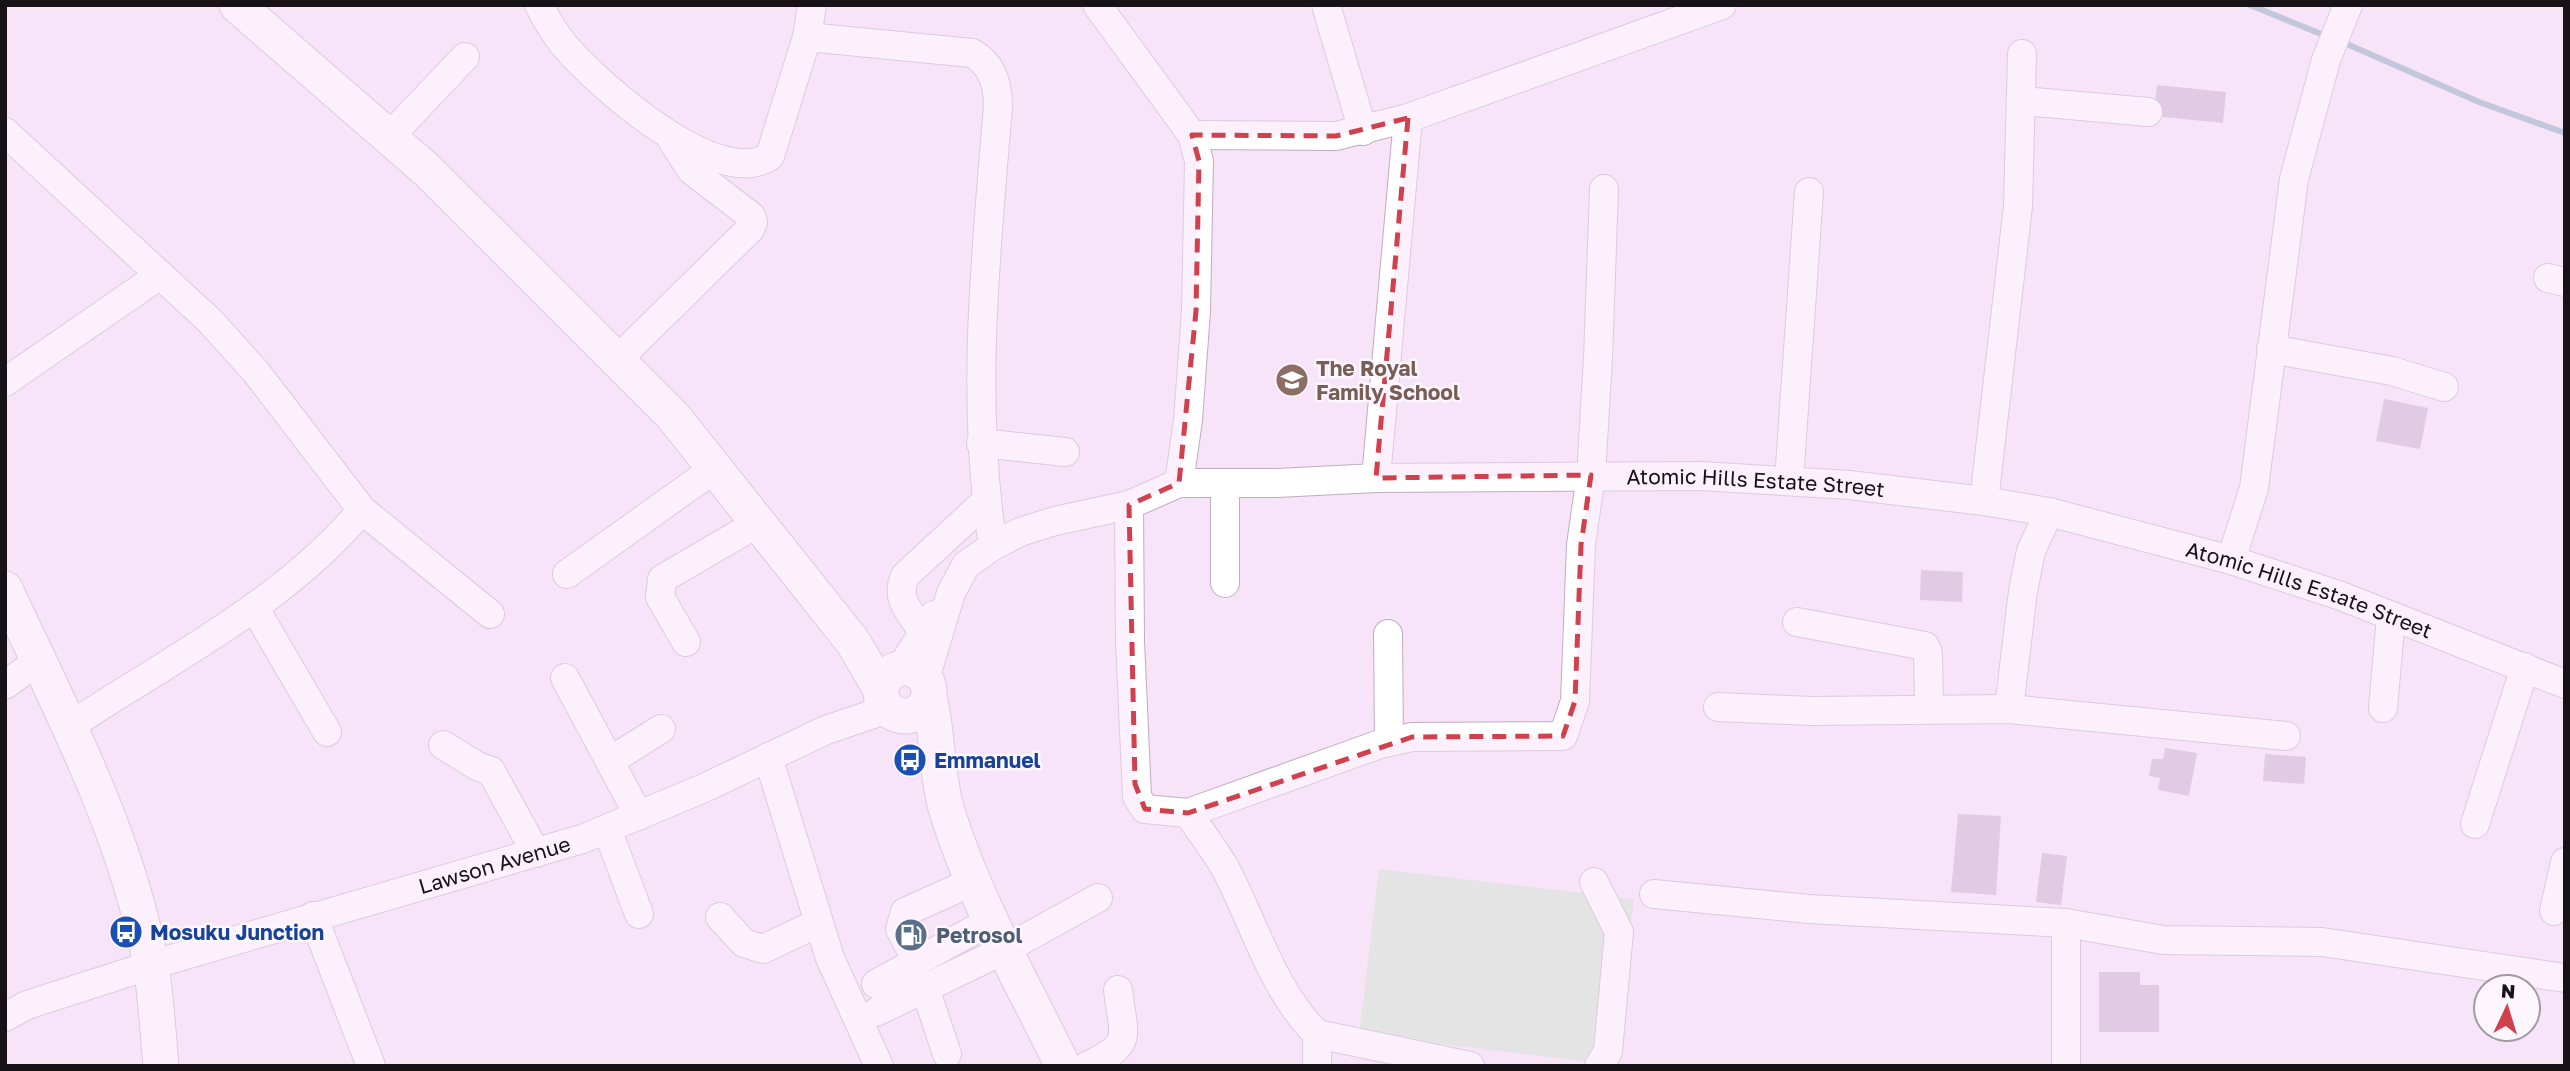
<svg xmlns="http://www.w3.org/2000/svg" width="2570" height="1071" font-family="'Golos Text',sans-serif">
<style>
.green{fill:#cde5cb}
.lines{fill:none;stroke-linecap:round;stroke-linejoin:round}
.stream{stroke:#82a4b8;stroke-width:6}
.building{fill:#c5acc8}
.minor-casing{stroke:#bfacc0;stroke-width:30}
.major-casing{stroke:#bfacc0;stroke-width:37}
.minor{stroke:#fff;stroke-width:28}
.major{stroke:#fff;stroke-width:35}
.marked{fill:none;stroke:#d1414d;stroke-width:5;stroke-dasharray:14 9;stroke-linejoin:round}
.labels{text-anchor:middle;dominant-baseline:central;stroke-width:5;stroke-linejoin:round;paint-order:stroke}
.education-label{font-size:21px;font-weight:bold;fill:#785e54;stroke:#fef6fe;text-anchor:start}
.street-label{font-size:21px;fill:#171118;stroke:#fef6fe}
.transit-label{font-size:21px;font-weight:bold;fill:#164399;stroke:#fef6fe;text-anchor:start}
.service-label{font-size:21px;font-weight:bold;fill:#4e5e75;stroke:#fef6fe;text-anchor:start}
</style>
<rect width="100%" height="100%" fill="#f8e4f9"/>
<!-- green -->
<polygon class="green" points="1379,869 1634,899 1614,1065 1359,1034"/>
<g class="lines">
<!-- stream -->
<g class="stream">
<polyline points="2250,5 2326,36"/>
<polyline points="2340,41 2479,102 2565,133"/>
</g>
</g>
<!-- building -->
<g class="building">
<polygon points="2157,85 2226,92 2223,123 2154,116"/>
<polygon points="2384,399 2428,408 2420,449 2376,441"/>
<polygon points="1921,570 1963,572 1962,602 1920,600"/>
<polygon points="2165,748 2197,753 2189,796 2158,790 2160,778 2149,776 2152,759 2163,759"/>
<polygon points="2265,754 2306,757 2304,784 2263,781"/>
<polygon points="1958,814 2001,816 1996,895 1951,892"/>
<polygon points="2042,853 2067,856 2061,905 2036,902"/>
<polygon points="2099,972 2140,972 2140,985 2159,985 2159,1032 2099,1032"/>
</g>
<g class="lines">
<defs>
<g id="minor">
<path d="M539,5c7,14 16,29 26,41 33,39 154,146 205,110l37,-119 5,-32"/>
<polyline points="1097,5 1192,135 1199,161 1196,311 1188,420 1179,483"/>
<polyline points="1326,5 1363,131"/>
<path d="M807,37l165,16c20,11 26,31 26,53 -12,146 -28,295 -5,440"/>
<polyline points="2023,101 2148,112"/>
<polyline points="5,132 210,321 256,372 362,510 490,614"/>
<polyline points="1192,135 1336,136 1408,118 1722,5"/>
<polyline points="389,137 465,57"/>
<polyline points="2548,278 2565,282"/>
<polyline points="2271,349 2392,371 2444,387"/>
<polyline points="618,359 750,229 753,222 751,216 691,170 670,137"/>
<polyline points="5,382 160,275"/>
<polyline points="981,443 1065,452"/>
<polyline points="1376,478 1408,118"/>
<polyline points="1789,480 1809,192"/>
<polyline points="1225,483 1225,583"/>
<polyline points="1984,501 2018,206 2022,54"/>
<path d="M1129,505l1,136 7,156 8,12 43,4c12,18 26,36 37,55 29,54 47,122 92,166l153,32"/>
<polyline points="2231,560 2254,488 2294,179 2326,60 2348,5"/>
<polyline points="567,574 714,469"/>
<polyline points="254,607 327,732"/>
<polyline points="1797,622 1925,646 1928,653 1929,708"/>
<path d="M922,630c-13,-19 -27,-31 -17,-54l81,-75"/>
<polyline points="1388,634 1389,742"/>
<polyline points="686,642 660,597 662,579 758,523"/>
<polyline points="901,668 934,615"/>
<polyline points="565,678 639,816"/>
<path id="s1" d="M925,679l26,-86 15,-28 27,-19 27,-14 35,-11 74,-16 50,-22h98l99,-5 325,-2 148,9 135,16 65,11 182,48 110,36 224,88"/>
<polyline points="5,685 38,661"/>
<polyline points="1718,707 1811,711 2009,709 2286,736"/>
<polyline points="2383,708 2391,617"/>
<polyline points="2009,709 2023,591 2031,551 2049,512"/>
<path d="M68,727c100,-66 216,-124 294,-217"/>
<polyline points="443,745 477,766 491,771 536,853"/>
<polyline points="768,757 830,958 879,1066"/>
<polyline points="610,761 661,729"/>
<polyline points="1188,813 1380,744 1412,737 1563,736 1575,701 1581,545 1591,475 1598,358 1604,189"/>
<polyline points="2475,824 2525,667"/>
<polyline points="607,829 639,914"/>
<polyline points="1594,882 1619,932 1608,1051 1599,1066"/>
<polyline points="1654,894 1809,909 2066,923 2163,940 2322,942 2565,978"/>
<polyline points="2554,911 2565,862"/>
<polyline points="313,916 371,1066"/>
<polyline points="720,917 744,943 763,949 818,923"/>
<polyline points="2066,923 2066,1066"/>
<polyline points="917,962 900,929 905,912 974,881"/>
<polyline points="876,984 992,920"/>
<polyline points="925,988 947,1054"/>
<polyline points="876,1012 1006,949 1098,898"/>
<path id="s2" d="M5,1017l22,-12 124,-40 431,-126 122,-51 122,-58 62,-21"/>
<path d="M1087,1066c47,-23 37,-27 31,-76"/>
<polyline points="1317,1066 1317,1034"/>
</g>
<g id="major">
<polyline points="237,5 428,171 673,416 853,642 880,688"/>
<path d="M5,589c56,121 122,245 146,376 5,33 7,68 10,101"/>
<circle cx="905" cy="692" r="24"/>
<path d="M929,697c9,37 7,74 17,111 27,89 76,174 117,258"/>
</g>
</defs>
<!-- minor casing -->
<use href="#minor" class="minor-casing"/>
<!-- major casing -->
<use href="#major" class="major-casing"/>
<!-- minor -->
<use href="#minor" class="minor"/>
<!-- major -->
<use href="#major" class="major"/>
</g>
<!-- marked area -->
<path d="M0 0H2570V1071H0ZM1408,118l-32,360 215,-3 -10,70 -6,156 -12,35 -151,1 -224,76 -43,-4 -10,-25 -6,-279 50,-22 17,-172 3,-150 -7,-26 144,1z" fill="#f8e4f9" fill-opacity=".55" fill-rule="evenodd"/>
<path class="marked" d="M1408,118l-32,360 215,-3 -10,70 -6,156 -12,35 -151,1 -224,76 -43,-4 -10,-25 -6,-279 50,-22 17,-172 3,-150 -7,-26 144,1z"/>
<!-- icons -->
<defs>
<symbol id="school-disc" viewBox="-11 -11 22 22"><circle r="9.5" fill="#8d6e63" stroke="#fef6fe"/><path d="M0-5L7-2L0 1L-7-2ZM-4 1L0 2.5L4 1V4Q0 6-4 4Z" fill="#fff"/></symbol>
<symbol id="bus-disc" viewBox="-11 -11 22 22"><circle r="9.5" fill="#1a4fb4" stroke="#fef6fe"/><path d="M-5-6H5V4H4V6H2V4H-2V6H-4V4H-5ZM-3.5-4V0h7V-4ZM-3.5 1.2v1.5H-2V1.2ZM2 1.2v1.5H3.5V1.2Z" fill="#fff"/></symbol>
<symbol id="fuel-disc" viewBox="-11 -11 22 22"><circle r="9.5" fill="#5c6f8a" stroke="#fef6fe"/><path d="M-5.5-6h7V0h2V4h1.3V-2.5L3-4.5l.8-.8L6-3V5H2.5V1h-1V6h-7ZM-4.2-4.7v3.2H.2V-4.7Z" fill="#fff"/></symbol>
</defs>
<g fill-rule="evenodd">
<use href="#school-disc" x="1273" y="361" width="38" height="38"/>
<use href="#bus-disc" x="891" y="741" width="38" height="38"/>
<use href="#bus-disc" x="107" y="913" width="38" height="38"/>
<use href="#fuel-disc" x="892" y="916" width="38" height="38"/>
</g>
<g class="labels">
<!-- education labels -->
<g class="education-label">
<text x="1316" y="368">The Royal<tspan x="1316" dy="24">Family School</tspan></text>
</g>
<!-- street labels -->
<g class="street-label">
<text stroke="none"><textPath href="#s1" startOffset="929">Atomic Hills Estate Street</textPath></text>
<text stroke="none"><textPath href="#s1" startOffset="1496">Atomic Hills Estate Street</textPath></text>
<text stroke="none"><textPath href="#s2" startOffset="513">Lawson Avenue</textPath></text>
</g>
<!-- transit labels -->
<g class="transit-label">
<text x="934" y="760">Emmanuel</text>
<text x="150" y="932">Mosuku Junction</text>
</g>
<!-- service labels -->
<g class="service-label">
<text x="936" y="935">Petrosol</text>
</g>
</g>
<!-- border -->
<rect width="2570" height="1071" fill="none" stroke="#171118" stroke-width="14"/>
<!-- north arrow -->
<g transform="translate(2507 1008) rotate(4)"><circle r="33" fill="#fef6fe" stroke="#a29aa2" stroke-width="2"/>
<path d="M0-5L12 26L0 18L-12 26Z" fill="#d1414d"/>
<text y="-10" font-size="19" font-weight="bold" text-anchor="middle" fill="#171118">N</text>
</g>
</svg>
